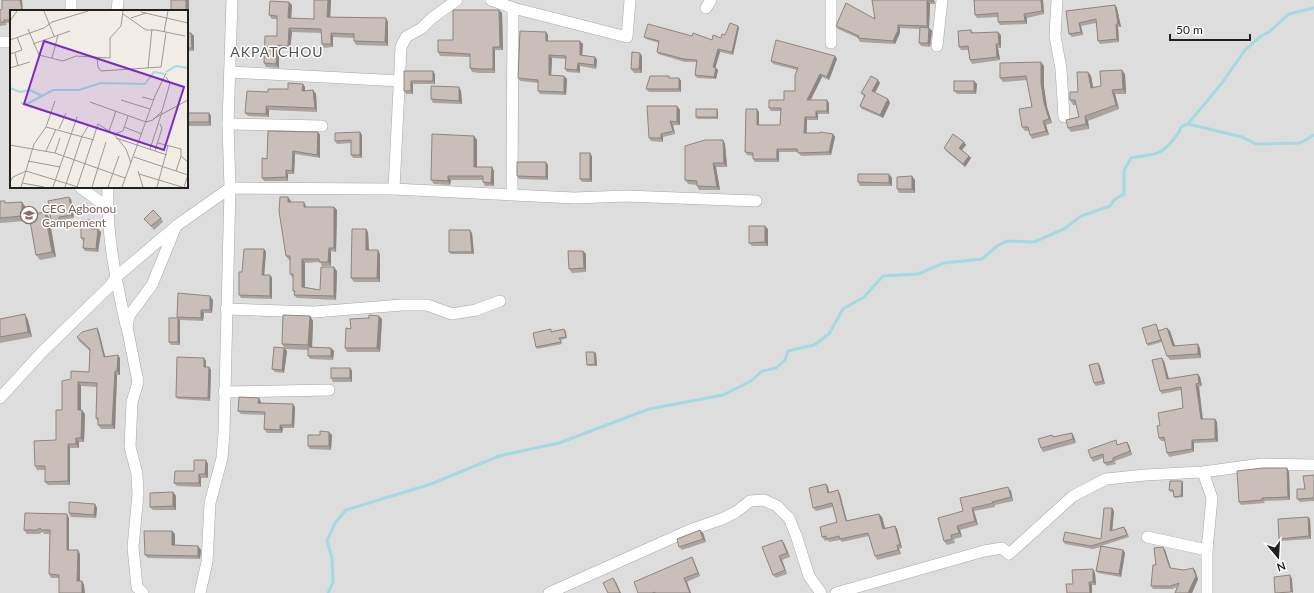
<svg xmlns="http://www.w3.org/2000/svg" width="1314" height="593" font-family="Lato,sans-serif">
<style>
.residential{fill:#dedddd;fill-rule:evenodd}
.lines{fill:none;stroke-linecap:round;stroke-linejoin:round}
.stream{stroke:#a3dae2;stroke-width:3}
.street-casing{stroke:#a7a7a7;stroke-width:12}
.street{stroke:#fff;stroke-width:11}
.wall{fill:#ada39e}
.shaded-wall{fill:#8d8581}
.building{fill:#c9beb8;stroke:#8d8581}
.labels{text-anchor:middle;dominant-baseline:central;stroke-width:3;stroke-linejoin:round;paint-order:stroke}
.education-label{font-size:12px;fill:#785e54;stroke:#fff;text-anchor:start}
.quarter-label{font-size:14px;letter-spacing:1px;fill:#535353;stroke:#fff}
.inset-river{fill:none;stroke:#a3dae2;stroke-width:2}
.inset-road{fill:none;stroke:#9d9a96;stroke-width:1}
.view{fill:#7b2cbf;fill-opacity:0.15;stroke:#7b2cbf;stroke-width:2}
.inset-edge{fill:none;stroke:#202020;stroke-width:2}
</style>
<rect width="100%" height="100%" fill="#f1ece5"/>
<!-- residential -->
<path class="residential" d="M0,0h1314v593h-1314zM11,11h176v176h-176z"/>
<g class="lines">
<!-- stream -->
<g class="stream">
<polyline points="1188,124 1222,83 1245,50 1261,36 1269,32 1289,14 1314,8"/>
<path d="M328,593l5,-11 -1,-24 -5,-17 8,-18 11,-13 85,-26 68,-28 60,-13 90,-34 74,-14 28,-14 11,-10 14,-3 9,-8 3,-9 26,-6 15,-11 14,-25 21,-12 19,-21 35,-2 26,-11 38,-4 15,-13 10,-5 27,1 30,-13 17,-13 29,-10 4,-6 10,-6v-24l7,-12c20,-4 29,-1 42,-18 3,-5 7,-7 8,-13l7,-3 54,13 14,7 44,-1 14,-8"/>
</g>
<defs>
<g id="street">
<polyline points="71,0 71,11"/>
<polyline points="491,0 513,8 627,37 630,0"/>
<polyline points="1057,0 1055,36 1061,69 1064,117"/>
<polyline points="706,8 711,0"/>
<polyline points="117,11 118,0"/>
<polyline points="0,42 11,42"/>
<polyline points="831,43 831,0"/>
<polyline points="937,46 942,0"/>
<polyline points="230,72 400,81"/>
<polyline points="228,124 322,126"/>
<polyline points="80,187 107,207"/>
<path d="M108,187c-2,46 8,93 18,138"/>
<polyline points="394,189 401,47 406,37 422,28 432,18 457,0"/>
<polyline points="512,194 513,8"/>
<polyline points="226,309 314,312 402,305 427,305 452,314 476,310 500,301"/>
<polyline points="224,392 329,390"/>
<polyline points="0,398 42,352 110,286 116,277 174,228"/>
<polyline points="1203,472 1212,498 1207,550 1207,593"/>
<polyline points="1147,537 1207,550"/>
<polyline points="143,593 137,587 133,547 138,494 137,474 130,447 132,402 138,382 127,327 129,316 152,285 176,226 230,188 394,189 574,198 626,196 756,201"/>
<polyline points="200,593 207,562 210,503 222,458 224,433 230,188 228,124 232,0"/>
<polyline points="549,593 690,530 722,519 736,512 750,501 764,500 777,506 789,518 796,535 809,576 821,593"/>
<polyline points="836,593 984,551 1002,548 1009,554 1073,496 1106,479 1145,475 1203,472 1262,464 1314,465"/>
</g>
</defs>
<!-- street casing -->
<use href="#street" class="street-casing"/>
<!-- street -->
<use href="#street" class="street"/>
</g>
<!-- wall -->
<g class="wall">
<polygon points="314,0 331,0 330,17 386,18 388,22 388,46 356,45 354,41 354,38 333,37 333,47 324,48 322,44 322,33 292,32 290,50 279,49 279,68 266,67 264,63 277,36 277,19 272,19 269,15 292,5 291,18 314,19"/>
<polygon points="872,0 934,0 935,4 930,4 929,28 932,31 930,47 921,46 919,43 920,29 900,28 900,33 895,44 860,42 858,38 838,29 836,26 875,19"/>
<polygon points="974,0 1043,0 1044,14 1027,18 1027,24 1000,25 998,22 998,17 977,18 975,15"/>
<polygon points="1115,5 1117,8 1121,27 1118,27 1119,42 1100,44 1098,41 1096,23 1081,26 1083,35 1072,37 1069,34 1066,11"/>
<polygon points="2,9 11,11 11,23 6,23 7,25 0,26 0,10"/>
<polygon points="499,10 502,13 503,50 495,50 495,73 480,73 472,72 470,68 470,57 440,56 438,52 453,40"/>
<polygon points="739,28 733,55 720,52 715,67 718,70 716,79 697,78 695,75 696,62 685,62 658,54 657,52 659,43 646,39 644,37 692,36 712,40 721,38"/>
<polygon points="971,30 973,33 1001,35 1001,48 998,48 1000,60 972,64 970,60 968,50 961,50 959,47"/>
<polygon points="546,32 548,35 548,41 583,44 582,55 595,57 597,60 596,69 580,66 580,73 567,72 565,69 566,59 552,58 551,75 564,76 567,79 566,95 540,94 538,91 538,83 520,81 518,78"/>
<polygon points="187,33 191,33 194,36 194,51 187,51"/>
<polygon points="642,56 642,73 634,73 631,69"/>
<polygon points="835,56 837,59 829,80 822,77 811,100 829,103 829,114 818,114 818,120 807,120 807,133 833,134 835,137 831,155 801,156 798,152 779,152 779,162 755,162 753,159 753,156 747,155 745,152 759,112 759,125 780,125 781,111 771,111 769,108 784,100 795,91 797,70 773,64 771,61"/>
<polygon points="1041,62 1044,66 1044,87 1047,107 1052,123 1046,125 1049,135 1032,139 1030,135 1029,131 1025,131 1022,127 1032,107 1027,80 1003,82 1000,78"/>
<polygon points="404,71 435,74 435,84 413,84 413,94 406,94 404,91"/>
<polygon points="1088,72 1091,76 1093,87 1101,86 1125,74 1126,94 1115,94 1119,109 1088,121 1089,129 1071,132 1068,128 1079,117 1076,105 1073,105 1070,100 1078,92"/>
<polygon points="679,78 681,81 681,92 649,92 646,89"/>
<polygon points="878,80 880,83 875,93 888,99 890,103 883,118 862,109 860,106 864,96 861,93"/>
<polygon points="974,81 977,84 976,94 957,94 954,91"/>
<polygon points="303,84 305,87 305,91 313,90 316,94 317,112 269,110 269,117 248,116 245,113 268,92 288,89"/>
<polygon points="187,86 188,88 188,113 209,113 211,116 211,126 187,126"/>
<polygon points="459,87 461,91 462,104 433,103 431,99"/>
<polygon points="677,106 680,110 680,125 673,125 675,134 663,137 663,142 651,141 649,138"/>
<polygon points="718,111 718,119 697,119 696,117"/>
<polygon points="318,132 320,135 320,158 295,154 294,174 288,174 288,181 264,181 262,178 267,159"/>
<polygon points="362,135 362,158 353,158 351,155 351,143 337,144 335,141"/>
<polygon points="474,136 477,140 477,167 492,167 494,171 494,186 485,186 483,182 483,180 451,180 450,185 434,184 431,180"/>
<polygon points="723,140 725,144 727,167 716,167 720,190 699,190 697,186 697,185 688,184 685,180"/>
<polygon points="964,142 966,145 962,150 971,158 965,167 946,151 944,148"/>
<polygon points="592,156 592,182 582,182 580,179"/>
<polygon points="548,165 548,180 519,179 517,176"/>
<polygon points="889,174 892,178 892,186 860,186 858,182"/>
<polygon points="915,180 915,193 899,193 897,189"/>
<polygon points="288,197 291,201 291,202 306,206 306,207 334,207 337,210 336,252 331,251 331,266 322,266 320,262 305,263 305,287 320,290 337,271 336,300 297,298 294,295 295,293 293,291 293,278 290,274 290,260 289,260 286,256"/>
<polygon points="71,199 74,218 61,220 61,222 53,224 51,221"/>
<polygon points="0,201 6,203 22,202 26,208 26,221 0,223"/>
<polygon points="49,217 56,257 40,260 36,255"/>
<polygon points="161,218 163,222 154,230 144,219"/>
<polygon points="93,223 93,229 101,232 98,252 85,251 83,248 84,241 83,241 81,238"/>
<polygon points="366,229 368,232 369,250 380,254 380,282 354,282 351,278"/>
<polygon points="768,229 768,246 752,246 749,243"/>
<polygon points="472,233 474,254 451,254 449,252"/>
<polygon points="264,249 266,252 264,275 270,275 272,278 272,299 241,298 239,295 242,272"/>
<polygon points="583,251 586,254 586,272 572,273 569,269"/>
<polygon points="213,300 212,313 204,313 203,321 180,320 180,345 171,345 169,342 178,318 177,317"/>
<polygon points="310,316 313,321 312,347 331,348 334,351 333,360 310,359 308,356 308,350 285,349 282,344"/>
<polygon points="0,319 28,320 32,337 0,343"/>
<polygon points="382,319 380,352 347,352 345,348 351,329"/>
<polygon points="1156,324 1159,331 1167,328 1170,331 1175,346 1200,348 1201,358 1170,360 1167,356 1162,342 1148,346 1147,344"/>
<polygon points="97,328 99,332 105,356 120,358 120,375 117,375 115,429 101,429 98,425 98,422 96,418 97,387 81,386 81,410 85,414 84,442 79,442 79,448 70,448 70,485 48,485 45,482 45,470 37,470 35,466 56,440 62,410 71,379 89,372 90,351 79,341 77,337"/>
<polygon points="564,329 566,331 567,338 561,340 562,344 537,349 536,347 552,331"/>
<polygon points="284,348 287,351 284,373 275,372 272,369"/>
<polygon points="596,353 597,366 589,366 587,365"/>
<polygon points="204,358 206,361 206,367 209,367 211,370 210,401 178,399 176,397"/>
<polygon points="1164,361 1169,379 1198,374 1200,377 1202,386 1199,387 1203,419 1215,419 1217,422 1218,442 1194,443 1194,452 1169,457 1167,453 1165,441 1161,441 1159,438 1160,425 1183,408 1181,390 1162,394 1160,391"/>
<polygon points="1098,363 1100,366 1105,384 1096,386 1094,383"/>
<polygon points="350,368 352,371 352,382 333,382 331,378"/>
<polygon points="261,402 261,403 295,407 294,428 283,428 282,433 267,433 264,429 265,415 241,414 238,411"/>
<polygon points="1072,433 1074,437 1076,443 1043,452 1041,448 1052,435 1053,437"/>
<polygon points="332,435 331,450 310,449 308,446"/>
<polygon points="1118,444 1118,445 1129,445 1132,455 1115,461 1116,464 1107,466 1104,463 1103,458 1093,462 1091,458"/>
<polygon points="206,460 208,464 208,478 201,478 201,487 177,486 174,483 194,471"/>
<polygon points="1287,468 1289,472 1290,500 1264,501 1265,503 1241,505 1239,502"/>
<polygon points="1314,475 1314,501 1300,502 1297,499"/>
<polygon points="1182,481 1183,483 1183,497 1175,498 1174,497 1173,492 1171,492 1169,490"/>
<polygon points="826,484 828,487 829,492 838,490 840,494 847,521 879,514 882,517 885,528 895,526 897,529 902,548 899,549 901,554 877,560 875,556 869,536 842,542 840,540 829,542 828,540 825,541 822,537 837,522 833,507 816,511 813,508"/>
<polygon points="1011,491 1013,501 995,505 995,507 974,511 978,525 960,530 962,537 954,539 955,543 947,545 944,541 963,511"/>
<polygon points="173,492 176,496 176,510 153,510 150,507"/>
<polygon points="95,504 97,508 96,518 71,517 69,513"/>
<polygon points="1112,508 1114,511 1112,531 1126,529 1129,537 1101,546 1123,550 1125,553 1121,577 1098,573 1096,571 1101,547 1093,549 1065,544 1063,541 1101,539"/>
<polygon points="1308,517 1310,519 1311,539 1281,541 1279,539"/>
<polygon points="69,518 69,550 80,554 80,581 82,581 84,585 59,578 51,578 49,574 50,534 44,534 43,532 39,534 27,534 24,530"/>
<polygon points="172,531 175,534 175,546 198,546 201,550 200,559 148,558 145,555"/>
<polygon points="703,533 706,542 682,550 679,547"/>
<polygon points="784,543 790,557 782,560 787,574 776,578 773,575 762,547"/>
<polygon points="1163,547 1165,550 1171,569 1184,570 1195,570 1198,579 1192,593 1175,593 1177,587 1172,589 1153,589 1151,586 1156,565"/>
<polygon points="692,557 694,561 700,576 687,582 691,593 638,593"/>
<polygon points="1095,573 1096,585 1092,585 1092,593 1067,593 1073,584"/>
</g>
<!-- shaded-wall -->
<g class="shaded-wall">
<polygon points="20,0 22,0 23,11 22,11"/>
<polygon points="186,0 189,0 189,19 187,17 187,11 186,11"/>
<polygon points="328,0 331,0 330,21 327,17"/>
<polygon points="932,0 934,0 935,4 932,1"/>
<polygon points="1041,0 1043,0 1044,14 1042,11"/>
<polygon points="927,1 930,4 929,28 932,31 930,47 928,43 929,29 927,26"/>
<polygon points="289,2 292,5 291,22 288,18"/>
<polygon points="1115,5 1117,8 1121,27 1118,24"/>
<polygon points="499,10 502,13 503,50 500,47"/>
<polygon points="1024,14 1027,18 1027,24 1025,21"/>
<polygon points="386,18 388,22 388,46 385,42"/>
<polygon points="1079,23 1081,26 1083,35 1081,32"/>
<polygon points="1116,24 1118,27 1119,42 1117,39"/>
<polygon points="898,25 900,28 900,33 895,44 893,41"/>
<polygon points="738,26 739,28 733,55 732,52"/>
<polygon points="289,28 292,32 290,50 288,46"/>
<polygon points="546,32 548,35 548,44 546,41"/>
<polygon points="998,32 1001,35 1001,48 999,44"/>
<polygon points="191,33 194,36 194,51 192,48"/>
<polygon points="331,33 333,37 333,47 331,44"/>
<polygon points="580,41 583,44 582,58 580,55"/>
<polygon points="996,44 998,48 1000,60 997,57"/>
<polygon points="277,45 279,49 279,68 276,64"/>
<polygon points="493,47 495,50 495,73 493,69"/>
<polygon points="718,49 720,52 715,69 713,67"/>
<polygon points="640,53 642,56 642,73 639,69"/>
<polygon points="549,55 552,58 551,79 549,75"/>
<polygon points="835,56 837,59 829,80 827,77"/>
<polygon points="595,57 597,60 596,69 594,65"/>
<polygon points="1041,62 1044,66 1044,87 1047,107 1052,123 1049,119 1044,103 1041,83"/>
<polygon points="578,63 580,66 580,73 577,70"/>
<polygon points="716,68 718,70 716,79 714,77"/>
<polygon points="1122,70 1125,74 1126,94 1123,89"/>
<polygon points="433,71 435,74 435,84 433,81"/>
<polygon points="1088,72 1091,76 1094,92 1091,88"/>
<polygon points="820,74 822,77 809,103 807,100"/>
<polygon points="564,76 567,79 566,95 564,92"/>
<polygon points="679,78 681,81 681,92 679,89"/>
<polygon points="878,80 880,83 874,94 872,91"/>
<polygon points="411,81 413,84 413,94 411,91"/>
<polygon points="974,81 977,84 976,94 974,91"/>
<polygon points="303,84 305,87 305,95 302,91"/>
<polygon points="187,86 188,88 187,116"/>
<polygon points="459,87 461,91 462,104 459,101"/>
<polygon points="313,90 316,94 317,112 315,108"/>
<polygon points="1112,90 1115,94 1119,109 1116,105"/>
<polygon points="888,99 890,103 883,118 880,115"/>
<polygon points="827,100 829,103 829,114 827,111"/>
<polygon points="266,106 269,110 269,117 266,114"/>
<polygon points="677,106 680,110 680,125 677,122"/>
<polygon points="717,109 718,111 718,119 717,117"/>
<polygon points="757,109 759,112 759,128 757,125"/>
<polygon points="816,111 818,114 818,120 816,117"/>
<polygon points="209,113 211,116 211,126 209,122"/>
<polygon points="1085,116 1088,121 1089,129 1086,124"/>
<polygon points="805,117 807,120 806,136 804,133"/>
<polygon points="670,121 673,125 675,134 673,131"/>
<polygon points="1043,121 1046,125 1049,135 1046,131"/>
<polygon points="318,132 320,135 320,158 317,155"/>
<polygon points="360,132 362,135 362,158 360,155"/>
<polygon points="661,134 663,137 663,142 661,138"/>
<polygon points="833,134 835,137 831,155 829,152"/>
<polygon points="474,136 477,140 477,171 474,167"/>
<polygon points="723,140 725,144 727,167 724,163"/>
<polygon points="964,142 966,145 961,151 959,148"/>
<polygon points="777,149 779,152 779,162 777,159"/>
<polygon points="293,151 295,154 294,174 292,171"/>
<polygon points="590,153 592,156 592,182 590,179"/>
<polygon points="969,156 971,158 965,167 963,164"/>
<polygon points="546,162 548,165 548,180 546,177"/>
<polygon points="713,163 716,167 720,190 717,187"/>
<polygon points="492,167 494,171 494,186 491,183"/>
<polygon points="286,170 288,174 288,181 286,177"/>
<polygon points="889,174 892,178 892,186 889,183"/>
<polygon points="448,176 451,180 450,185 448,181"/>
<polygon points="912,176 915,180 915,193 912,189"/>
<polygon points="69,197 71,199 74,218 72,215"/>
<polygon points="288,197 291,201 291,206 288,202"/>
<polygon points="22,202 26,208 26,221 22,216"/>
<polygon points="304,202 306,206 306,211 304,207"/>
<polygon points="334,207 337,210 336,252 334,248"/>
<polygon points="45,212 49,217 56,257 52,252"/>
<polygon points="91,220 93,223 93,232 91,229"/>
<polygon points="765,226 768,229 768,246 765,242"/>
<polygon points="98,229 101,232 98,252 96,249"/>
<polygon points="366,229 368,232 369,254 366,250"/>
<polygon points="470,230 472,233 474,254 472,252"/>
<polygon points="329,248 331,251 331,266 328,262"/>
<polygon points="264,249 266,252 264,278 262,275"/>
<polygon points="378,250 380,254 380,282 377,278"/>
<polygon points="583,251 586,254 586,272 584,268"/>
<polygon points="302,259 305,263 305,291 302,287"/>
<polygon points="334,267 337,271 336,300 334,296"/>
<polygon points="270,275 272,278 272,299 270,296"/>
<polygon points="210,296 213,300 212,313 210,310"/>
<polygon points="201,310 204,313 203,321 201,318"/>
<polygon points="25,314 28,320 32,337 28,332"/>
<polygon points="310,316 313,321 312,350 308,345"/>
<polygon points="379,316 382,319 380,352 377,348"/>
<polygon points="178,318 180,321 180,345 178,342"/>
<polygon points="97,328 99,332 106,360 104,357"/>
<polygon points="1167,328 1170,331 1176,349 1173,346"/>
<polygon points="1198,344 1200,348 1201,358 1198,354"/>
<polygon points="284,348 287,351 284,373 282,370"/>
<polygon points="331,348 334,351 333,360 331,356"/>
<polygon points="594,352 596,353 597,366 595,364"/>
<polygon points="118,355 120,358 120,375 117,371"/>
<polygon points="204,358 206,361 206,370 204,367"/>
<polygon points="1162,358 1164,361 1170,383 1167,379"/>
<polygon points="1098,363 1100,366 1105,384 1103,381"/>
<polygon points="209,367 211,370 210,401 208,398"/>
<polygon points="350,368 352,371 352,382 350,378"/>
<polygon points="115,371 117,375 115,429 112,425"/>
<polygon points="1198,374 1200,377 1202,386 1199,383"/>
<polygon points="78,382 81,386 81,414 78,410"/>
<polygon points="1196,384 1199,387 1203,422 1201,419"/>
<polygon points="259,398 261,402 261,406 258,403"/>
<polygon points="293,404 295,407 294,428 292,425"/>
<polygon points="82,410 85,414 84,442 81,438"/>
<polygon points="1215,419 1217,422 1218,442 1215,439"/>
<polygon points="280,425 283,428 282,433 280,430"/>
<polygon points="329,432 332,435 331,450 329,446"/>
<polygon points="1072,433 1074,437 1076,443 1073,439"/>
<polygon points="76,438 79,442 79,448 76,444"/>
<polygon points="1192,440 1194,443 1194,452 1192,449"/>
<polygon points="1127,442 1129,445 1132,455 1130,451"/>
<polygon points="68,444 70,448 70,485 68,481"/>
<polygon points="206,460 208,464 208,478 205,474"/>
<polygon points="1287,468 1289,472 1290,500 1288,497"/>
<polygon points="199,474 201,478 201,487 199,483"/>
<polygon points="1182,481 1183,483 1183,497 1181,496"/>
<polygon points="826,484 828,487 830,496 828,493"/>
<polygon points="1008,487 1011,491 1013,501 1011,497"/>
<polygon points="838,490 840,494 848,525 846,521"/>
<polygon points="173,492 176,496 176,510 173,506"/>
<polygon points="95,504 97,508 96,518 94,515"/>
<polygon points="972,508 974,511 978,525 975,521"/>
<polygon points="1112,508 1114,511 1112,534 1110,531"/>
<polygon points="67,514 69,518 69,554 67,550"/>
<polygon points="879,514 882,517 886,532 883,529"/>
<polygon points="1308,517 1310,519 1311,539 1309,536"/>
<polygon points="895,526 897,529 902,548 900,545"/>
<polygon points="957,526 960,530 962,537 959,533"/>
<polygon points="700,530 703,533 706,542 703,539"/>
<polygon points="172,531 175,534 175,549 172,545"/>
<polygon points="782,540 784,543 790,557 787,553"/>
<polygon points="897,545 899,549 901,554 898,550"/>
<polygon points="198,546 201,550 200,559 198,556"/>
<polygon points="1163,547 1165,550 1172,571 1170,568"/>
<polygon points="78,550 80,554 80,585 77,581"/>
<polygon points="1123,550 1125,553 1121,577 1119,574"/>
<polygon points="779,556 782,560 787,574 785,570"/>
<polygon points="692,557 694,561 700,576 698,573"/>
<polygon points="1193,568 1195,570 1198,579 1192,593 1188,593"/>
<polygon points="1093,569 1095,573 1096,585 1093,582"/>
<polygon points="1290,575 1292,579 1293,593 1291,592"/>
<polygon points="613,578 616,582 621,593 620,593"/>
<polygon points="684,578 687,582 691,593 690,593"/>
<polygon points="82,581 84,585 85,593 82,593"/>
<polygon points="1089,582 1092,585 1092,593 1090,593"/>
</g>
<!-- building -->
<g class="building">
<polygon points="2,0 20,0 22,11 41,11 11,11 11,20 4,20 4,22 0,22 0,10 2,9"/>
<rect x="171" y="0" width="15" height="11"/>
<polygon points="314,0 328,0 327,17 386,18 385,42 354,41 354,34 331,33 331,44 322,44 321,29 289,28 288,46 277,45 276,64 264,63 265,36 277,36 277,16 269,15 270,1 289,2 288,18 314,19"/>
<polygon points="872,0 932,0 932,1 927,1 927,26 898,25 898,30 893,41 858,38 859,36 836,26 846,3 875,19"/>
<polygon points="974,0 1041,0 1042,11 1024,14 1025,21 998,22 998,13 975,15"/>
<polygon points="1115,5 1118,24 1116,24 1117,39 1098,41 1096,19 1079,23 1081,32 1069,34 1066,11"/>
<polygon points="453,10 499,10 500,47 493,47 493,69 478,69 470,68 470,54 438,52 438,40 453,40"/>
<polygon points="730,23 738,26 732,52 718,49 713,67 716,68 714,77 695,75 697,60 684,59 657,52 659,41 644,37 648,24 692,36 693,33 712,40 713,35 721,38 722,34 725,35"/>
<polygon points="920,27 929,28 928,43 919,43"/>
<polygon points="971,30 971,33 998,32 999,44 996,44 997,57 970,60 968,46 959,47 958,31"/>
<polygon points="520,31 546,32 546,41 580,41 580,55 595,57 594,65 578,63 577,70 565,69 566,56 549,55 549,75 564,76 564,92 538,91 538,80 518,78"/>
<polygon points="187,33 191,33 192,48 187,48"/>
<polygon points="776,40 835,56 827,77 820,74 807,100 827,100 827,111 816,111 816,117 805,117 804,133 820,133 820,132 833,134 829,152 798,153 797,149 777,149 777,159 753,159 753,153 745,152 746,109 757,109 757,125 780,125 781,108 769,108 769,100 784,100 784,91 795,91 795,75 798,68 771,61"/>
<polygon points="632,52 640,53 639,69 631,69"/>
<polygon points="1041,62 1041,83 1044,103 1049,119 1043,121 1046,131 1030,135 1028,127 1022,127 1019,109 1032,107 1026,76 1000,78 1000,63"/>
<polygon points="1122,70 1123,89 1112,90 1116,105 1085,116 1086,124 1068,128 1066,120 1079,117 1075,100 1070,100 1070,92 1078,92 1077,72 1088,72 1091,88 1101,86 1100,71"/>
<polygon points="404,71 433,71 433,81 411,81 411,91 404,91"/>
<polygon points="650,76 669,76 669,78 679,78 679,89 646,89"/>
<polygon points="871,76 878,80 872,91 888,99 880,115 860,106 865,95 861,93"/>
<rect x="954" y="81" width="20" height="10"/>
<polygon points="288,83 303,84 302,91 313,90 315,108 266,106 266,114 245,113 247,91 268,92 268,89 288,89"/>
<polygon points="431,86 459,87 459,101 431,99"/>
<polygon points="647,106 677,106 677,122 670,121 673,131 661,134 661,138 649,138"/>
<rect x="696" y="109" width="21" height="8"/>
<rect x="187" y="113" width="22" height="9"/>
<polygon points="268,131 318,132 317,155 293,151 292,171 286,170 286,177 262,178 262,158 267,159"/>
<polygon points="360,132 360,155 351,155 351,140 335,141 335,133"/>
<polygon points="432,134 474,136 474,167 492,167 491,183 483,182 483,176 448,176 448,181 431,180"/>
<polygon points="953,134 964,142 959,148 969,156 963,164 944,148"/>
<polygon points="705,140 723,140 724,163 713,163 717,187 697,186 697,181 685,180 685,146"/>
<rect x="580" y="153" width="10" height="26"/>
<polygon points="517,162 546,162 546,177 517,176"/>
<polygon points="858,174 889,174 889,183 858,182"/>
<polygon points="912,176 912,189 897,189 897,177"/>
<polygon points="69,197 72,215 59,217 59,219 51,221 48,201"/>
<polygon points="280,197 288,197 288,202 304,202 304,207 334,207 334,248 329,248 328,262 319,262 319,259 302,259 302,287 320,290 321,267 334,267 334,296 294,295 295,291 293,291 293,274 290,274 290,256 286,256 279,211"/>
<polygon points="0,201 5,201 5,203 22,202 22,216 0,218"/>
<polygon points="153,210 161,218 151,226 144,219"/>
<polygon points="45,212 52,252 36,255 29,215"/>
<polygon points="81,220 91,220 91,229 98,229 96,249 83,248 84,238 81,238"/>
<polygon points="749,226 765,226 765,242 749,243"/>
<polygon points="352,229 366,229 366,250 378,250 377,278 351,278"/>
<polygon points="449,230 470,230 472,252 449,252"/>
<polygon points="244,249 264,249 262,275 270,275 270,296 239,295 239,272 242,272"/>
<polygon points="568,251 583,251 584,268 569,269"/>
<polygon points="178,293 210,296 210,310 201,310 201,318 177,317"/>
<polygon points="25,314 28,332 0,337 0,319"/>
<polygon points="283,315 310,316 308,345 282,344"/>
<polygon points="369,315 379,316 377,348 345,348 346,328 351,329 350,319 369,318"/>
<rect x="169" y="318" width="9" height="24"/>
<polygon points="1156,324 1161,340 1147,344 1142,328"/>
<polygon points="97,328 104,357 118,355 117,371 115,371 112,425 98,425 98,418 96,418 97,383 78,382 78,410 82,410 81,438 76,438 76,444 68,444 68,481 45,482 45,466 35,466 34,441 56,440 56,410 62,410 62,381 71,379 71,371 89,372 90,349 77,337 82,332"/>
<polygon points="1167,328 1173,346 1198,344 1198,354 1167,356 1158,331"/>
<polygon points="551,329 551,332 564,329 566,337 559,338 561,342 536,347 533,333"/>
<polygon points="274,347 284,348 282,370 272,369"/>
<polygon points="308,347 331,348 331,356 308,356"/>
<polygon points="586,352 594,352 595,364 587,365"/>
<polygon points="177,357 204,358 204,367 209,367 208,398 176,397"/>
<polygon points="1162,358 1167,379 1198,374 1199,383 1196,384 1201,419 1215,419 1215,439 1192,440 1192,449 1167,453 1164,437 1159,438 1157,426 1160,425 1158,413 1183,408 1181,387 1160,391 1152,360"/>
<polygon points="1098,363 1103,381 1094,383 1089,365"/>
<rect x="331" y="368" width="19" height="10"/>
<polygon points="239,397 259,398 258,403 293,404 292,425 280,425 280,430 264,429 265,412 238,411"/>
<polygon points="320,431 329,432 329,446 308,446 308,435 320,435"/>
<polygon points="1072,433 1073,439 1041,448 1038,439 1052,435 1053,437"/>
<polygon points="1116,440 1117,445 1127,442 1130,451 1113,458 1113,461 1104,463 1103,454 1091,458 1088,450"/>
<polygon points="194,460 206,460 205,474 199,474 199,483 174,483 175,471 194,471"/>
<polygon points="1263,468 1287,468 1288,497 1262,498 1262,500 1239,502 1237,471"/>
<polygon points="1314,475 1314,498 1297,499 1297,489 1305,489 1303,476"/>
<polygon points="1170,481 1182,481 1181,496 1174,497 1173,490 1169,490"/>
<polygon points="826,484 828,493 838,490 846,521 879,514 883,529 895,526 900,545 897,545 898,550 875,556 868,533 840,539 839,536 827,539 826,536 822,537 820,527 837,522 832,503 813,508 809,488"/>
<polygon points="1008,487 1011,497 992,502 993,503 972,508 975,521 957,526 959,533 951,535 952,539 944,541 938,518 963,511 960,498"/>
<polygon points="173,492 173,506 150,507 150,493"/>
<polygon points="69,502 95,504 94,515 69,513"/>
<polygon points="1104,508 1112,508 1110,531 1124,527 1127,535 1091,546 1063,541 1065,532 1101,539"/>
<polygon points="25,513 67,514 67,550 78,550 77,581 82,581 82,593 59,593 59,575 49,574 50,530 42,530 40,528 37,530 24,530"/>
<polygon points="1308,517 1309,536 1279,539 1278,519"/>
<polygon points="700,530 703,539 679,547 677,539"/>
<polygon points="144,531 172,531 172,545 198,546 198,556 145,555"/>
<polygon points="782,540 787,553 779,556 785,570 773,575 762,547"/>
<polygon points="1101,546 1123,550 1119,574 1096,571"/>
<polygon points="1163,547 1170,568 1184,570 1193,568 1196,576 1188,593 1175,593 1179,583 1170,586 1151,586 1153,565 1156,565 1154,548"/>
<polygon points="692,557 698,573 684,578 690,593 655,593 655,592 652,593 638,593 634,582"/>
<polygon points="1093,569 1093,582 1089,582 1090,593 1067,593 1066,584 1073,584 1072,570"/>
<polygon points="1290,575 1291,592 1275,593 1274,577"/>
<polygon points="613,578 620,593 608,593 603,583"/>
</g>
<!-- icons -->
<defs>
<symbol id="school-ring" viewBox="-11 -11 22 22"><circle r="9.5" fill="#fff" stroke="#8d6e63" stroke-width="1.5"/><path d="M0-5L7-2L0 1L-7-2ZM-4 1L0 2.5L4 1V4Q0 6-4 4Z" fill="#8d6e63"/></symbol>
</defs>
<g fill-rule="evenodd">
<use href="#school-ring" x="19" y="205" width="20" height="20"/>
</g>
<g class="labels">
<!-- education labels -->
<g class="education-label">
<text x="42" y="208">CEG Agbonou<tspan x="42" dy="14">Campement</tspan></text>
</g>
<!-- quarter labels -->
<g class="quarter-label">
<text x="277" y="51">AKPATCHOU</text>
</g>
</g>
<!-- overview -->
<g transform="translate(10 10)">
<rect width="178" height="178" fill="#f1ece5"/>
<path class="inset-river" d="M156,62l10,-6 12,2M0,78l10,4 10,-2 12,6 11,-6h26l22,-7 44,1 9,-12 10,2M11,93l6,1 15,-8"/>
<path class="inset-road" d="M34,1l10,25M131,2l47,11M113,4l23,16h10l29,6M121,8l15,-5M0,11l7,-10M18,19l11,26 24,6 13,-5 34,2v-20l11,-12 2,-15M154,22l4,-21M0,30l34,-12 8,-6 36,-11M23,34l37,-13M5,43l3,13M0,44l12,-4 -5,-13M29,45l5,-15M42,48l6,-23M87,48l1,9 3,4 60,-4 5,-34M0,58l20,-6M138,58l4,-39M132,87l12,3M111,90l29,9M80,92l56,20 7,-2 9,-9 8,-28 -4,-6M143,109l35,-19M36,117l48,13M114,117l18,7M49,119l7,-16M99,121l7,-20M104,124l9,-3 5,-15M106,128l51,17M148,133l23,6v7l7,6M0,135l45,8 70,25M140,139l12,-37M36,141l10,-22M145,141l7,-23 -2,-4M45,143l5,-15M124,147l54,18M18,151l32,6M128,161l5,16M166,161l5,-15M129,164l43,13M0,172l3,-5 13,-6 52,16M12,173l22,4M11,177l13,-43 12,-17 9,-26M43,177l24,-70M55,177l17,-51 7,-11M67,177l21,-63 16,10 12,15 5,14M82,177l14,-45M98,177l11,-31M112,177l33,-91 11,-23M147,177l11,-41M174,177l4,-12"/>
<path class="view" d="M34,31l140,46 -20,63 -140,-46z"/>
<rect width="178" height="178" class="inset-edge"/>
</g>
<!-- north arrow -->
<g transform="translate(1278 557) rotate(162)" stroke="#ffffff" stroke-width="3" paint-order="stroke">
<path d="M0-3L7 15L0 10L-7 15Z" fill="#202020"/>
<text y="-6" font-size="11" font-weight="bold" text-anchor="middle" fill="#202020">N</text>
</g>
<!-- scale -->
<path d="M1170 34v6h80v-6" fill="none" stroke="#202020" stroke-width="2"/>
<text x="1176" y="34" font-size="12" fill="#202020" stroke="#ffffff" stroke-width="3" paint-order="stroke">50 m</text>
</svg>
